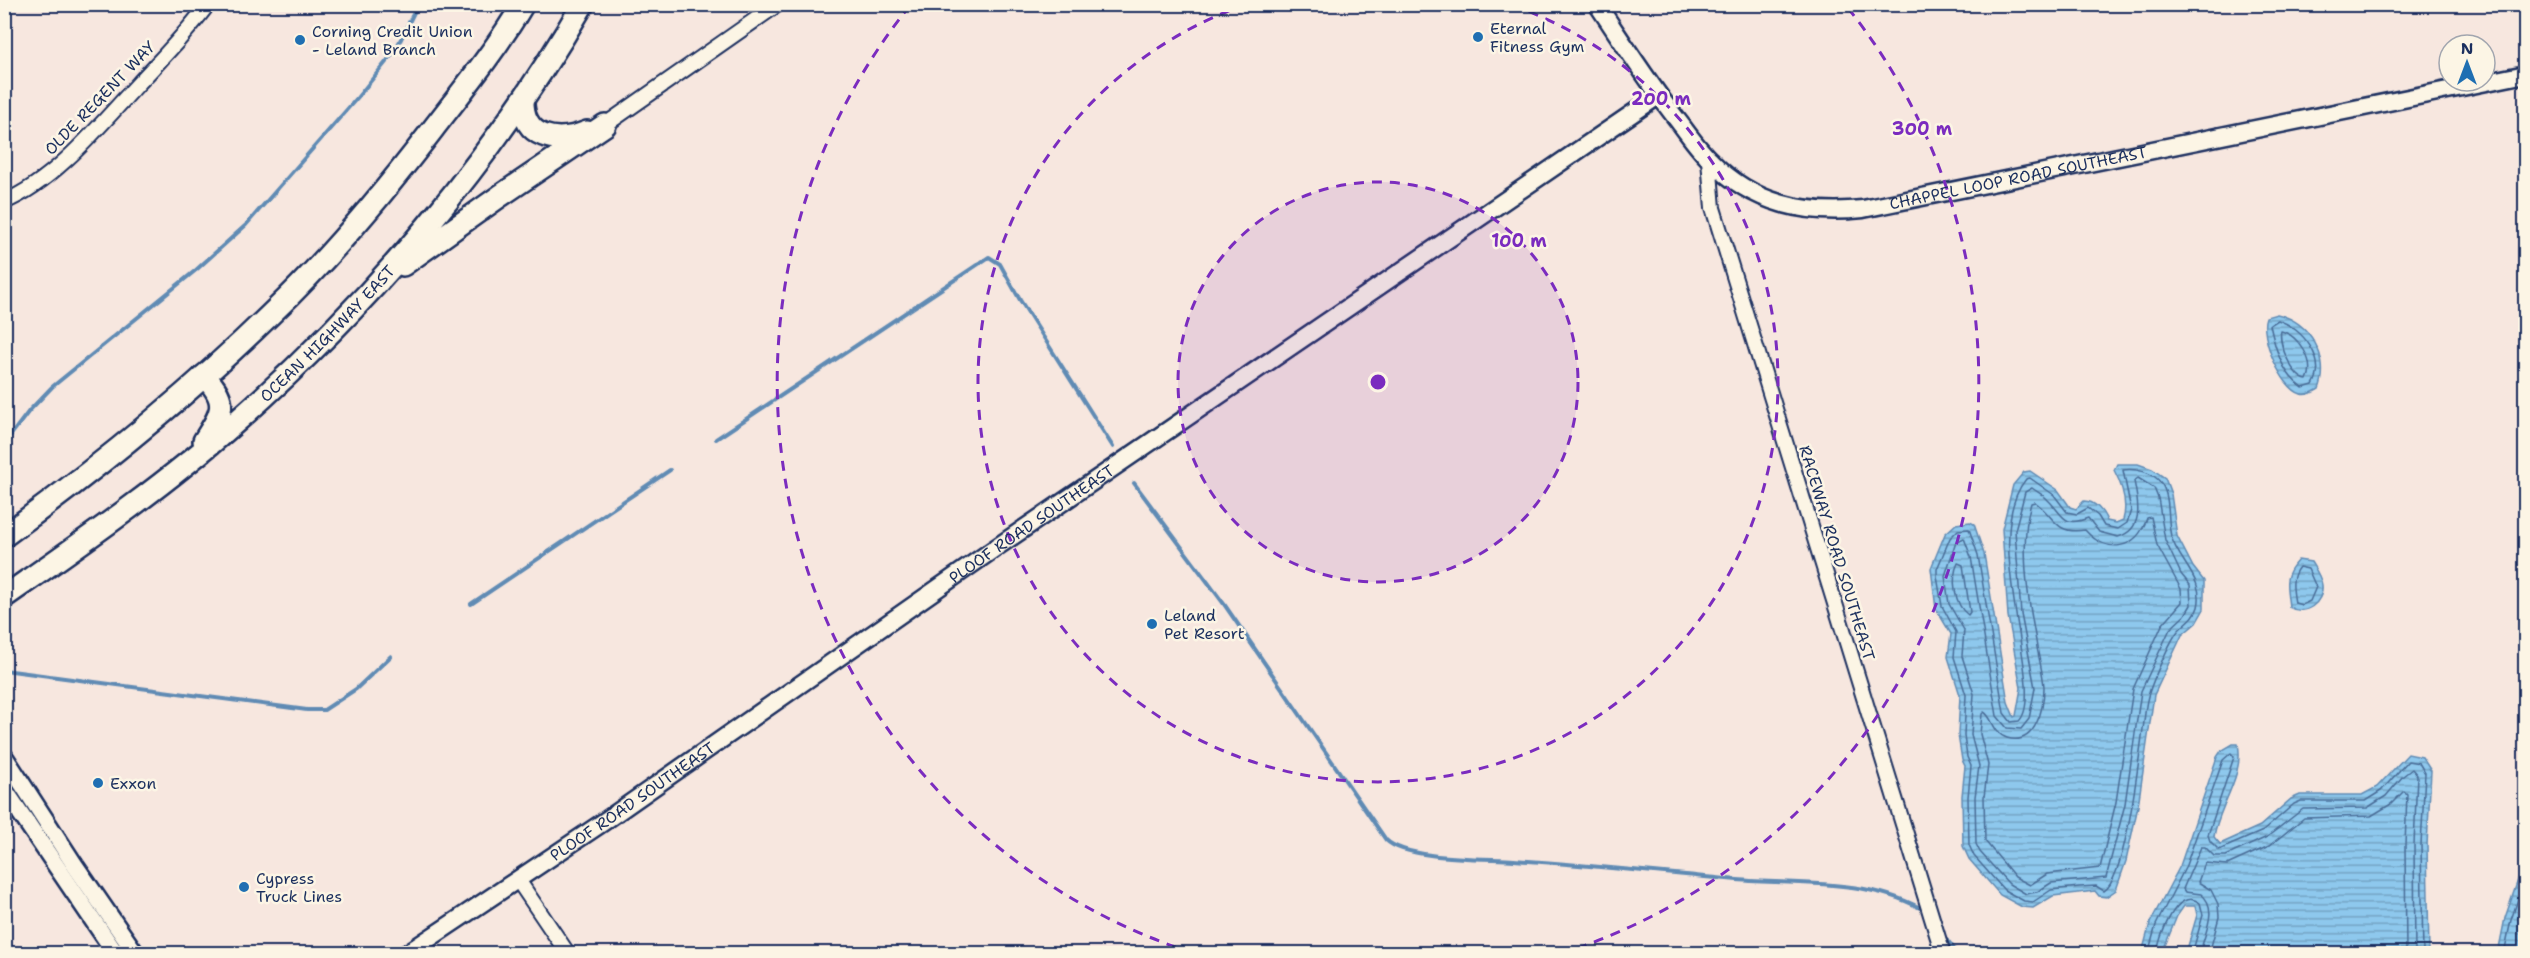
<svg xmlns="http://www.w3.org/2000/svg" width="2530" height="958" font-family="'Shantell Sans',sans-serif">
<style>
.water{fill:url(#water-rules);stroke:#608bb4;stroke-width:1.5}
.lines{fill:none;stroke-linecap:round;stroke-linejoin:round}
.shore{stroke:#496c97;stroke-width:1.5}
.stream{stroke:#608bb4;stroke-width:4}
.minor-casing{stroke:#1b2f5e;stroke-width:18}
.tertiary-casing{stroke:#1b2f5e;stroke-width:21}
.trunk-casing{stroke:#1b2f5e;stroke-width:26}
.minor{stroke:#fcf5e5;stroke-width:14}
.tertiary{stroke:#fcf5e5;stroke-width:16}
.trunk{stroke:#fcf5e5;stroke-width:21}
.ring{fill:none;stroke:#7b2cbf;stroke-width:3;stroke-dasharray:10 8}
.poi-dot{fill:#1f6fb2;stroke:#fcf5e5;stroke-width:2}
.labels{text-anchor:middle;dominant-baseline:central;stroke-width:5;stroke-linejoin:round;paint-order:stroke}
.poi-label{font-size:16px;fill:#1b2f5e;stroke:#fcf5e5;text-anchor:start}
.street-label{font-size:16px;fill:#1b2f5e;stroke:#fcf5e5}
.centre{fill:#7b2cbf;stroke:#fcf5e5;stroke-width:3}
.ring-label{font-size:18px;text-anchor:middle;font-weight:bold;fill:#7b2cbf;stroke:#fcf5e5;stroke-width:5;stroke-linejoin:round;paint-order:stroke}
</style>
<defs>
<pattern id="water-rules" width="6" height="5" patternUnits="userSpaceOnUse" patternTransform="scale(1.5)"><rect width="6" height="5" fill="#8ec8ed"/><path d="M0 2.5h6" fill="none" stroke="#73a3c3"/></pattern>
</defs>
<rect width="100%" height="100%" fill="#f7e7df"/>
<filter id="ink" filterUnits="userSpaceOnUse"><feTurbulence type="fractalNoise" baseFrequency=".0167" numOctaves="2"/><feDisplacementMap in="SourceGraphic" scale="12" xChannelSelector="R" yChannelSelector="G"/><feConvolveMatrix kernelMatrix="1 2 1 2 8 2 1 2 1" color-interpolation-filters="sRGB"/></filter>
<g filter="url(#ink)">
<!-- water -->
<g class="water">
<path d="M2277,314c33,7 54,45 42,75 -5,3 -12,7 -18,5 -20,-6 -42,-59 -35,-77z"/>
<path d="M2117,464h21l14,5 13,9 6,16 6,42 16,31 11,14v28l-8,14 -14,12 -28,60 -16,111 -12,55 -10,29 -10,7 -7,-1 -4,-5 -42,5 -20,12 -11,-1 -22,-12 -31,-36 -6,-13 -1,-50 3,-30 -3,-6 -4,-25 2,-40 -12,-38 3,-23 -15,-25 -5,-41 14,-34 11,-10 14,-2 4,2 10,30 24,148 6,15 2,-1 5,-28 -13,-72 -6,-87 11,-44 11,-13 6,-1 28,19 12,17 6,2 8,-8c11,0 19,10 23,20l9,2 7,-3c5,-17 -1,-35 -9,-50z"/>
<path d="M2298,560l13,2c5,8 10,15 11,23 2,18 -17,32 -33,22 -2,-21 -7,-30 9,-47z"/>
<path d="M2233,744h5c7,32 -20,62 -24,93l6,7 40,-18 31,-27 9,-4h62l15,-8 31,-33 14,3 9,14 -4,74 2,108h-243l11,-38 -2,-9h-11l-7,10 -15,37h-20l8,-30 30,-57 37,-109 4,-6z"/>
<polygon points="2525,844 2525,953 2498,953 2505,918 2521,871"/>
</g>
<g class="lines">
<!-- shore -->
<g class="shore">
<path d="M2278,320c24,8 50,40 35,65l-10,3c-21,-14 -28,-40 -33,-63z"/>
<path d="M2281,331c18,4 35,31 26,49 -14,-2 -29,-36 -26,-49z"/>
<path d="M2123,470c12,-2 30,2 38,13 10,14 6,37 10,53 7,25 34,43 27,71 -3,11 -13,16 -20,24 -8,10 -25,49 -29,62 -4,11 -4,24 -6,36 -4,28 -17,149 -39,162l-8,-5 -17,1 -28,3 -18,12 -9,-1 -20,-11 -30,-34 -5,-11 -1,-48 3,-31 -4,-9 -3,-22 2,-40 -12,-38 2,-25 -14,-26 -5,-30v-7l13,-31 8,-8 11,-1 9,26 26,158 7,9 8,-1c29,-29 -41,-184 7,-242l4,-1 24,17 13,17 10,2 11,-6 10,8 6,10 14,3 9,-6 4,-13z"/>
<path d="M2138,478l16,10 4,10 7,42 16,34 9,11 1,20 -6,10 -15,14 -29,62 -16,113 -19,74 -55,5 -14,9 -11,2 -17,-10 -29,-32 -4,-8 -1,-47 4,-31 -8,-31 3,-41 -12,-38 2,-26 -15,-26 -4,-28 11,-34 8,-4 7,19 26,159 10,12 14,1 8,-10 6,-31 -14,-74 -6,-84 10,-38 7,-4c5,4 12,7 16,12 16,15 14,28 40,18l11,14 19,5c27,-8 20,-35 16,-56z"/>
<path d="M2035,502c20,14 19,33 50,28 22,25 52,20 62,-12l4,-1 6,28 24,44 1,13 -20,23 -29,64 -17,113 -16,66 -53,6 -17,11 -15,-8 -30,-36 -1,-44 4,-32 -8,-31 2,-20 2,-2c9,5 8,21 23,26 29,9 37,-31 37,-51 -1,-15 -6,-31 -8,-46 -8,-42 -17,-97 -5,-138z"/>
<path d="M1958,563l5,2 7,47 -2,3c-14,-10 -17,-38 -10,-52z"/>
<path d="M2299,567l9,2 8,18 -6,14 -8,4 -7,-2c-2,-13 -5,-25 4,-36z"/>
<polyline points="2148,954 2156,925 2185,868 2223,760 2231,753 2234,757 2208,835 2210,841 2219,850 2263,831 2294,804 2301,801 2365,801 2381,791 2408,761 2419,763 2425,773 2421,845 2423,954"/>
<path d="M2157,954c2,-17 20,-69 43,-51l3,12 -11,39"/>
<path d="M2200,954c3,-19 20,-45 1,-60l-16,-2 -2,-3 18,-42h4l9,9h12l41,-19 36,-28 64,-1 19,-12 17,-20 9,-7 5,6 -3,70 1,109"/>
<polyline points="2209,954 2219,917 2218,904 2211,890 2198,882 2205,863 2227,865 2269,846 2304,818 2371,816 2391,804 2404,791 2407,794 2405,845 2406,954"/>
<polyline points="2504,954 2511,920 2526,876"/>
</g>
<!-- stream -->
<g class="stream">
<polyline points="716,439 989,257 1000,264 1020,300 1113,447"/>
<polyline points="4,444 29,411 52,387 196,270 246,225 357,98 395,51 418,4"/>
<path d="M1134,483l90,121 162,236c20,20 99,18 128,20 75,5 149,13 223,20 60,5 128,-2 183,28"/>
<polyline points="471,604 670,470"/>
<polyline points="4,670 307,710 324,710 356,689 391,656"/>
<polyline points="1948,941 1957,953 1976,948 1978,954"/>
</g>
<defs>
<g id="minor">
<polyline points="605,125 778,4"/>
<polyline points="1709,160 1713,208 1943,954"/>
<path d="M4,202c51,-21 97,-78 134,-118 24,-26 49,-51 70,-80"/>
<polyline points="518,880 568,954"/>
</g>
<g id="tertiary">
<path id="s1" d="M1597,4c27,40 52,80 82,118 10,13 20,28 32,39 42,43 94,54 152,48l663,-135"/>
<polyline points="4,756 74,864 136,954"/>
<polyline points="4,789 116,954"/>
<path id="s2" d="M406,954l196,-131 392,-274 664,-453"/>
</g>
<g id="trunk">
<path d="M523,100c-1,39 34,44 64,32"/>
<polyline points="403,265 500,196 605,125"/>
<path d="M204,441c18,-28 26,-39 0,-65"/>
<path d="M4,536c94,-68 185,-142 268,-223 59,-56 111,-119 161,-184 31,-40 64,-81 90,-125"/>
<path id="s3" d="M4,597c80,-56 160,-111 232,-175 135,-119 257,-262 347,-418"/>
</g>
</defs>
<!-- minor casing -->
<use href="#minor" class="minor-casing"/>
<!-- tertiary casing -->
<use href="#tertiary" class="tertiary-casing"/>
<!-- trunk casing -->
<use href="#trunk" class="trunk-casing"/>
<!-- minor -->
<use href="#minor" class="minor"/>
<!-- tertiary -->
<use href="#tertiary" class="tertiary"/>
<!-- trunk -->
<use href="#trunk" class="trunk"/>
</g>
</g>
<!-- distance rings -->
<circle cx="1378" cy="382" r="200" fill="#7b2cbf" fill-opacity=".12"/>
<g class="ring">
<circle cx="1378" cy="382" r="200"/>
<path d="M1512 5A400 400 0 1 1 1244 5"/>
<path d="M1193 953A600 600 0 0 1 908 8M1848 8A600 600 0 0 1 1563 953"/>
</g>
<!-- markers -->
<g class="poi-dot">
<circle cx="1478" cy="37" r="6"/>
<circle cx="300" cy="40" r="6"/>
<circle cx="1152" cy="624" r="6"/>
<circle cx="98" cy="783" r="6"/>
<circle cx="244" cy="887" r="6"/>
</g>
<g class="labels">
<!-- poi labels -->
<g class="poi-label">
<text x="1490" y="28">Eternal<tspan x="1490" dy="18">Fitness Gym</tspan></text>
<text x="312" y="31">Corning Credit Union<tspan x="312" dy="18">- Leland Branch</tspan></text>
<text x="1164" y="615">Leland<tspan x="1164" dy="18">Pet Resort</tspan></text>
<text x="110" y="783">Exxon</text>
<text x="256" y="878">Cypress<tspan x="256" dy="18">Truck Lines</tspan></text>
</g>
<!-- street labels -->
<g class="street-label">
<text transform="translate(100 98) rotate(-46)">OLDE REGENT WAY</text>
<text stroke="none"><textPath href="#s1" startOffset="518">CHAPPEL LOOP ROAD SOUTHEAST</textPath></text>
<text stroke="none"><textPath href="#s3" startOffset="418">OCEAN HIGHWAY EAST</textPath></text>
<text stroke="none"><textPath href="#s2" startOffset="759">PLOOF ROAD SOUTHEAST</textPath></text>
<text transform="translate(1837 553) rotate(73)">RACEWAY ROAD SOUTHEAST</text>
<text stroke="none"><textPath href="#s2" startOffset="273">PLOOF ROAD SOUTHEAST</textPath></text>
</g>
</g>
<circle cx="1378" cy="382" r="9" class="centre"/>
<g class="ring-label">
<text x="1661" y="105">200 m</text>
<text x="1922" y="135">300 m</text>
<text x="1519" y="247">100 m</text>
</g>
<!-- margin -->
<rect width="2530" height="958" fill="none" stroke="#fcf5e5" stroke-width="24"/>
<rect x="12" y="12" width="2506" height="934" fill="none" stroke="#1b2f5e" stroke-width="2" filter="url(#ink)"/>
<!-- north arrow -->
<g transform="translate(2467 63)"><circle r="28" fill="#fcf5e5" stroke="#a2a6af" stroke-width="1.5"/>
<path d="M0-4.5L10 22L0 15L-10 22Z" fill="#1f6fb2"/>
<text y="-9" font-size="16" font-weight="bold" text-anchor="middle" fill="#1b2f5e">N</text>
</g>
</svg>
